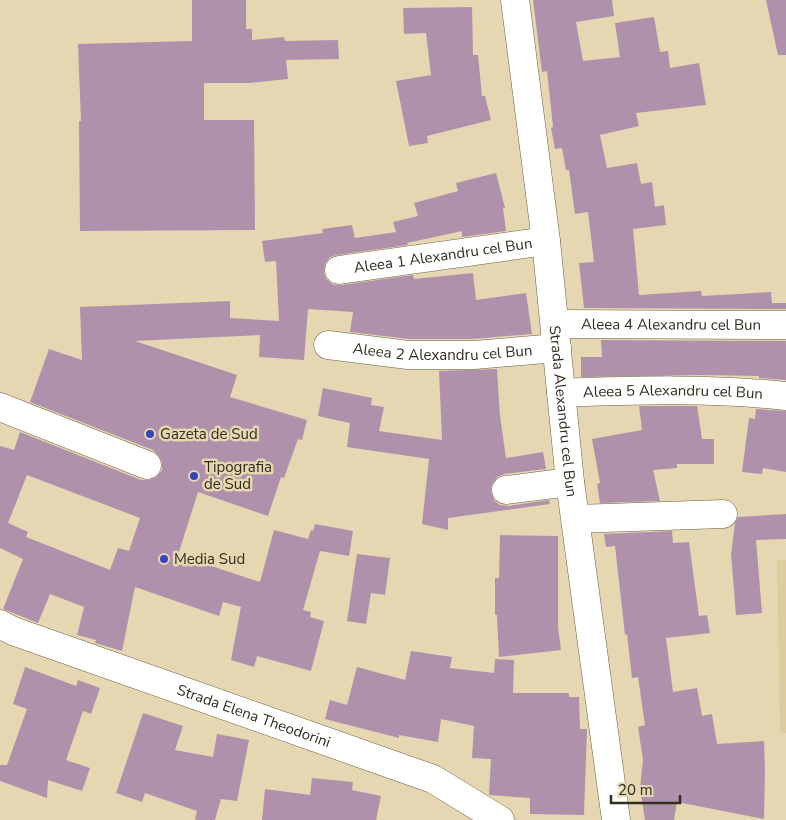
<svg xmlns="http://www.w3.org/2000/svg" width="786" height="820" font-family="'Nunito Sans',sans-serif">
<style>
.built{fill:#dccc9f}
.building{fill:#b091ac;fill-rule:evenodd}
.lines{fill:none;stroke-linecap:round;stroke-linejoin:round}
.minor-casing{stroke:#6b5f3d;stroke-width:29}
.major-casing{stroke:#6b5f3d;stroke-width:29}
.minor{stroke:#fff;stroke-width:28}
.major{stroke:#fff;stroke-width:28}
.poi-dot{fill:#3446b8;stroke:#e5d7b1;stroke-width:2}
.labels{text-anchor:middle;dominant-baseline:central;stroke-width:5;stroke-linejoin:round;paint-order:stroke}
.street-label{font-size:15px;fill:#312c1d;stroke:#e5d7b1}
.poi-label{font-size:15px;fill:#312c1d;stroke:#e5d7b1;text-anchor:start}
</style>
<rect width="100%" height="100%" fill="#e5d7b1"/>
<!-- built -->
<polygon class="built" points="777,560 786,560 786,733 780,733"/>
<!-- building -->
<g class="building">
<polygon points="192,0 246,0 246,29 252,29 252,40 284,37 285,41 338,40 339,59 286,60 288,79 250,83 204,83 204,120 254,120 255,230 80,231 79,121 81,121 78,44 192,41"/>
<polygon points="533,0 612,0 614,16 576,22 583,61 620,57 615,23 654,17 660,52 668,51 670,68 699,63 706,105 636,113 639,126 600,135 607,168 637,163 641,184 652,182 655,207 664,205 666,225 633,229 639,295 701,291 702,296 771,292 772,303 786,303 786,309 584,308 579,263 594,262 588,212 575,214 569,170 566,170 562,148 555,149 551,128 553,127 547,71 542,72"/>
<polygon points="766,0 786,0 786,55 778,55"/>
<polygon points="472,7 473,55 478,55 482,96 485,96 491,120 427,136 428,143 409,146 396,81 431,75 426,33 404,34 403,8"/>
<path d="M496,173l9,35h-2l3,23 -44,6v-6l-55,12 1,2 -71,10 -7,2 -5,7 -1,9 3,7 7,5h7l72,-10 1,4 59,-6 3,27 50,-7 6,41 -59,5h-64l-59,-7 3,-20 -45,-3 -4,51 -45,-3 1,-22 -125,6 102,34 -7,22 77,23 -5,20 -4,-1 -14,39 -3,-1 -13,39 -70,-24 -20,63 82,27 14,-52 34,9 3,-9 2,1 2,-7 38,7 -4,25 -29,-5 -17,59 8,2 -1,5 14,4 -13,50 -54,-15 -3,11 -23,-7 10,-53 -18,-5 -4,14 -84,-29 -13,64 -27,-8 1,-3 -19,-5 7,-28 -34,-13 -12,29 -35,-14 20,-50 -23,-11v-102l14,4 6,-18 121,48h8l7,-3 6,-7v-8l-3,-6 -6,-6 -123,-48 19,-53 33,11 -2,-53 150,-6v17l49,3 -3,-60 -11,1 -3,-21 61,-8 -1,-4 30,-4 3,13 41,-6 -3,-10 25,-6 -4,-13 44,-12 -2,-8zM27,475l113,43 -11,33 -11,-3 -8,22 -84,-33 2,-5 -20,-9z"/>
<polygon points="601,340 786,341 786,380 759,378 759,376 702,375 581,377 581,357 602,357"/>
<polygon points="497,369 500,416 506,458 543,452 546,469 504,474 497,477 492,484 491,492 494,500 500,505 508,506 549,500 550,504 448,518 448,530 422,524 429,459 347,447 350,423 318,416 323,388 372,398 371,405 384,407 379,431 442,440 439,371"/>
<polygon points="639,406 697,406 702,439 714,439 714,464 677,464 677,468 653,470 660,501 600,503 597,484 600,483 592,439 642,430"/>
<polygon points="756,409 786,411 786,472 763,468 762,474 742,472 749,418 755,419"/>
<polygon points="786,514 786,539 756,540 762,613 736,615 731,554 735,523 738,517"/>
<polygon points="672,531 673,543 689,542 699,616 707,615 710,633 666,638 673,692 697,688 702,716 712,714 717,744 764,741 765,770 764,819 677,802 674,820 645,820 640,788 643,760 638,727 645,725 638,677 632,678 627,634 625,635 615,546 606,547 604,534"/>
<polygon points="500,535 558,536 558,627 561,650 499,657 497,615 495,615 495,578 499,578"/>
<polygon points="357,554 390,558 385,595 371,593 366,624 347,621"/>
<polygon points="411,651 452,657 450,668 494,673 495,659 514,660 513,693 569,693 569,697 579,697 580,729 587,729 584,815 530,814 530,798 489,795 491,759 472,758 474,726 441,719 438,742 399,735 399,738 325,719 330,700 347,705 357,667 405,680"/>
<polygon points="25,667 76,686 78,680 100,688 91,714 83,711 66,760 90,768 82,791 48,780 47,798 0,781 0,765 7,765 27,709 13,704"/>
<polygon points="143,713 183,726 175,750 213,757 217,734 249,740 237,801 221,799 215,820 195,820 197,811 145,793 142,802 116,793"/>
<polygon points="312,778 353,782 352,790 381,796 376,820 262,820 265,789 310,795"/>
</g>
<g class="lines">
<defs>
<g id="minor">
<path id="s1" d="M515,0l31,241 24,241 46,338"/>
<path id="s2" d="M339,270l207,-29"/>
<path id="s3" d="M556,324l230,1"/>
<path id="s4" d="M328,345l80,10h66l83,-7"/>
<path id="s5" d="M561,393c75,-3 150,-5 225,3"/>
<polyline points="0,407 147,465"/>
<polyline points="506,490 570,482"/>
<polyline points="576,519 723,514"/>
</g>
<g id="major">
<path id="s6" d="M0,624l13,7 420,148 67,41"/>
</g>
</defs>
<!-- minor casing -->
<use href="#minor" class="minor-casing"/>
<!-- major casing -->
<use href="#major" class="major-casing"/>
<!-- minor -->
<use href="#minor" class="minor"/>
<!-- major -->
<use href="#major" class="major"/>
</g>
<!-- markers -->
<g class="poi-dot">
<circle cx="150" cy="434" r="5"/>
<circle cx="194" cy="476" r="5"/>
<circle cx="164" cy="559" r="5"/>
</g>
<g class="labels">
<!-- street labels -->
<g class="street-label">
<text stroke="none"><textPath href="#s2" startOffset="105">Aleea 1 Alexandru cel Bun</textPath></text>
<text stroke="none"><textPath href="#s3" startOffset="115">Aleea 4 Alexandru cel Bun</textPath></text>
<text stroke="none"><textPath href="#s4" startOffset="115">Aleea 2 Alexandru cel Bun</textPath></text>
<text stroke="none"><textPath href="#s5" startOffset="112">Aleea 5 Alexandru cel Bun</textPath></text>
<text stroke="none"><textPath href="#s1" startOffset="414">Strada Alexandru cel Bun</textPath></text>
<text stroke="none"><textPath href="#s6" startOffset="270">Strada Elena Theodorini</textPath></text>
</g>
<!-- poi labels -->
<g class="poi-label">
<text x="160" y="434">Gazeta de Sud</text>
<text x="204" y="467">Tipografia<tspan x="204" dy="17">de Sud</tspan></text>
<text x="174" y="559">Media Sud</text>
</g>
</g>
<!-- scale -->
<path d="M611 795v8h69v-8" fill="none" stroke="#312c1d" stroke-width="2.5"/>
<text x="618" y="795" font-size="15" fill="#312c1d" stroke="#e5d7b1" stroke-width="4" paint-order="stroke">20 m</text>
</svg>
